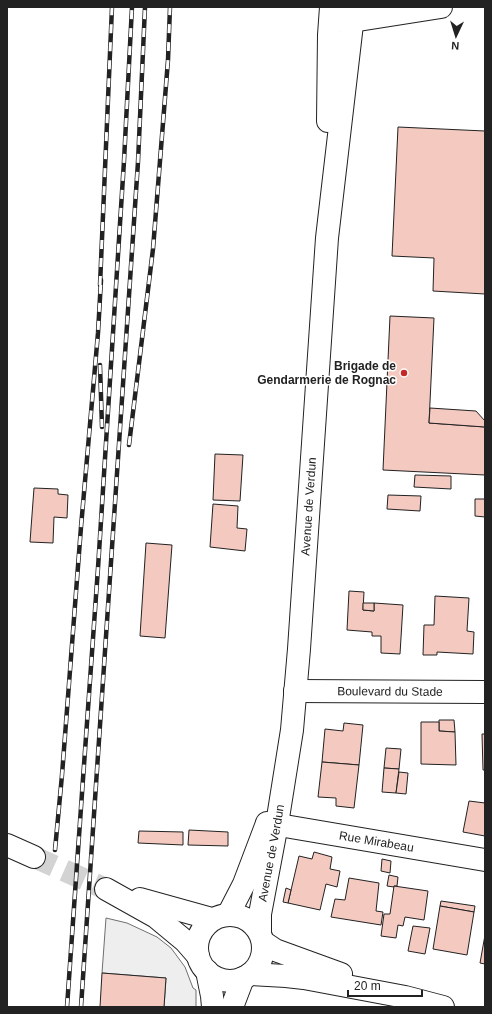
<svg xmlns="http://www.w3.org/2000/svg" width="492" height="1014" font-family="Arial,sans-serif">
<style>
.green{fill:#eee;stroke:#6f6f6f}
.building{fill:#f3c9c0;stroke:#222}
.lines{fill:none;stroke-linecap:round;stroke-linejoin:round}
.minor-tunnel{stroke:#d3d3d3;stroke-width:22;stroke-dasharray:22 11;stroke-linecap:butt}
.minor-casing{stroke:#222;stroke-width:24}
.major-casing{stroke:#222;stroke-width:24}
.minor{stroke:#fff;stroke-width:22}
.major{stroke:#fff;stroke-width:22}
.rail-casing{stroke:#222;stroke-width:4.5}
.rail{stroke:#fff;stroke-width:3;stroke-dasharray:9;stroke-linecap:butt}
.poi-dot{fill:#c62828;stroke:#fff;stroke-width:1.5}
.labels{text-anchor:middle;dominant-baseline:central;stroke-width:3;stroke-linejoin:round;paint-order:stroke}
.poi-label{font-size:12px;font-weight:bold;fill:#222;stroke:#fff;text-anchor:end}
.street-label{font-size:12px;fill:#222;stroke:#fff}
</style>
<rect width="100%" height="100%" fill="#fff"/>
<!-- green -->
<polygon class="green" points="106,918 127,923 157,937 171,948 185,967 193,988 196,990 196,1007 164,1007 166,978 102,973"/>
<!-- building -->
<g class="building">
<polygon points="398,127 485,131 485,294 433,291 434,258 392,256"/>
<polygon points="390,316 434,318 429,423 485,427 485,475 383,470"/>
<polygon points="430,408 476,411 485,421 485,427 429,423"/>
<polygon points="215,454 243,455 240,501 213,500"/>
<polygon points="415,475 451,476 451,489 414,487"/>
<polygon points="34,488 58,489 58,494 68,495 67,518 54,517 53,543 30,542"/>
<polygon points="388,495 421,496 420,511 387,509"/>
<polygon points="475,499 485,499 485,517 475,516"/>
<polygon points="213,504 238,506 237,528 247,529 245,551 210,547"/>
<polygon points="146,543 172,545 165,638 140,636"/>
<polygon points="349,591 364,592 363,610 374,611 374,603 403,605 400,654 381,653 381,636 372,636 372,632 347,630"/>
<polygon points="435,596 469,598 467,631 474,632 473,654 437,652 437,655 423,655 424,625 434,625"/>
<polygon points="363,603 374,603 374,611 363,610"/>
<polygon points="439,720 454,720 455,732 439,731"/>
<polygon points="421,722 439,722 439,731 455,732 456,765 421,764"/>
<polygon points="344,723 363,725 359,765 322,762 325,729 343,731"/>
<polygon points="482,734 485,734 485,770 483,770"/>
<polygon points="386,748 401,749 399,769 384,768"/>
<polygon points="322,762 359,765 354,808 336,806 336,798 318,797"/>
<polygon points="384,768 399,769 396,793 382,792"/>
<polygon points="399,772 408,773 406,794 396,793"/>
<polygon points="469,801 485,803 485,836 463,832"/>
<polygon points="189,830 228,832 228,846 188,845"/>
<polygon points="139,831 183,832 183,845 138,843"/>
<polygon points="314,852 332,857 330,869 340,871 337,887 326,884 320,910 288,903 299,856 312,859"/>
<polygon points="382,859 391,861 390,873 381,871"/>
<polygon points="389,875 398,877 397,886 394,886 394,887 387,886"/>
<polygon points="349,878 379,883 376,911 383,912 381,925 331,917 335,899 345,900"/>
<polygon points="394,886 428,891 424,920 405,917 403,926 398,925 396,938 381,936 384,914 390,914"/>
<polygon points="286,888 291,890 288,903 283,902"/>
<polygon points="441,901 475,906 474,912 440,906"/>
<polygon points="440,906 474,912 467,955 433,949"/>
<polygon points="413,926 430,928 425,954 408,951"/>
<polygon points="485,935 485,964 480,963"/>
<polygon points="102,973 166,978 164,1007 100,1007"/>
</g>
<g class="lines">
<!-- minor-tunnel -->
<polyline class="minor-tunnel" points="34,857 106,889"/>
<defs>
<g id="minor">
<polyline points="340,12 341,20 352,21 441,7"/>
<path id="s1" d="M295,691l190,1"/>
<path id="s2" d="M267,823l218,37"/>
<polyline points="7,845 34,857"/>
<polyline points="106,889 156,917 185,941 198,956"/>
<polyline points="140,899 212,919"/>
<polyline points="263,942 275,950 341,974"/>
<polyline points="250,974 286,976 304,978 405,997 443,1007"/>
</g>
<g id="major">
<polyline points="328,121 329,35 331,7"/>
<polyline points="228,915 244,884 266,826"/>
<circle cx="230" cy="948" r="33"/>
<path id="s3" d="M260,932v-18l17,-90 15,-94 7,-81 28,-411 27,-231"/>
<polyline points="207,971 212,996 213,1007"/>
<polyline points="232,1007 243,978"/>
</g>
</defs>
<!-- minor casing -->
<use href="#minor" class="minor-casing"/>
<!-- major casing -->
<use href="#major" class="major-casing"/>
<!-- minor -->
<use href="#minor" class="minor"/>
<!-- major -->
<use href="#major" class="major"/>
<defs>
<g id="rail">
<polyline points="100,285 112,7"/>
<polyline points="100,365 102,427"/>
<polyline points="129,445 153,249 168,60 170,7"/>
<polyline points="55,850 62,775 81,527 98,333 101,280"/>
<polyline points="67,1007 83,779 98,568 124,161 132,7"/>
<polyline points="81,1007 138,162 145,7"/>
</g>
</defs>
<!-- rail casing -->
<use href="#rail" class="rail-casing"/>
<!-- rail -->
<use href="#rail" class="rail"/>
</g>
<!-- markers -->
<circle class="poi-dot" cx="404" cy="373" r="4"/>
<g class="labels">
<!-- poi labels -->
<g class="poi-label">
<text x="396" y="366">Brigade de<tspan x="396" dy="14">Gendarmerie de Rognac</tspan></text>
</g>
<!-- street labels -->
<g class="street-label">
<text stroke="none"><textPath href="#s3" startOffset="429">Avenue de Verdun</textPath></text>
<text stroke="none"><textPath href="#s1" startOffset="95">Boulevard du Stade</textPath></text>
<text stroke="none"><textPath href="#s2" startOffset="111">Rue Mirabeau</textPath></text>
<text stroke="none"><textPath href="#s3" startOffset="80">Avenue de Verdun</textPath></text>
</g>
</g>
<!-- border -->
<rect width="492" height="1014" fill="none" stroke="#222222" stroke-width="16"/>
<!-- north arrow -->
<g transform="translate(456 36) rotate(184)" stroke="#ffffff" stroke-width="3" paint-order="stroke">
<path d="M0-3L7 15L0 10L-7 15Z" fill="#222222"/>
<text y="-6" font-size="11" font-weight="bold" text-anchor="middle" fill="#222222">N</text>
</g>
<!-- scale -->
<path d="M348 990v6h74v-6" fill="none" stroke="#222222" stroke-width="2"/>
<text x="354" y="990" font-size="12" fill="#222222" stroke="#ffffff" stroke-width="3" paint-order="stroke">20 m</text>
</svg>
